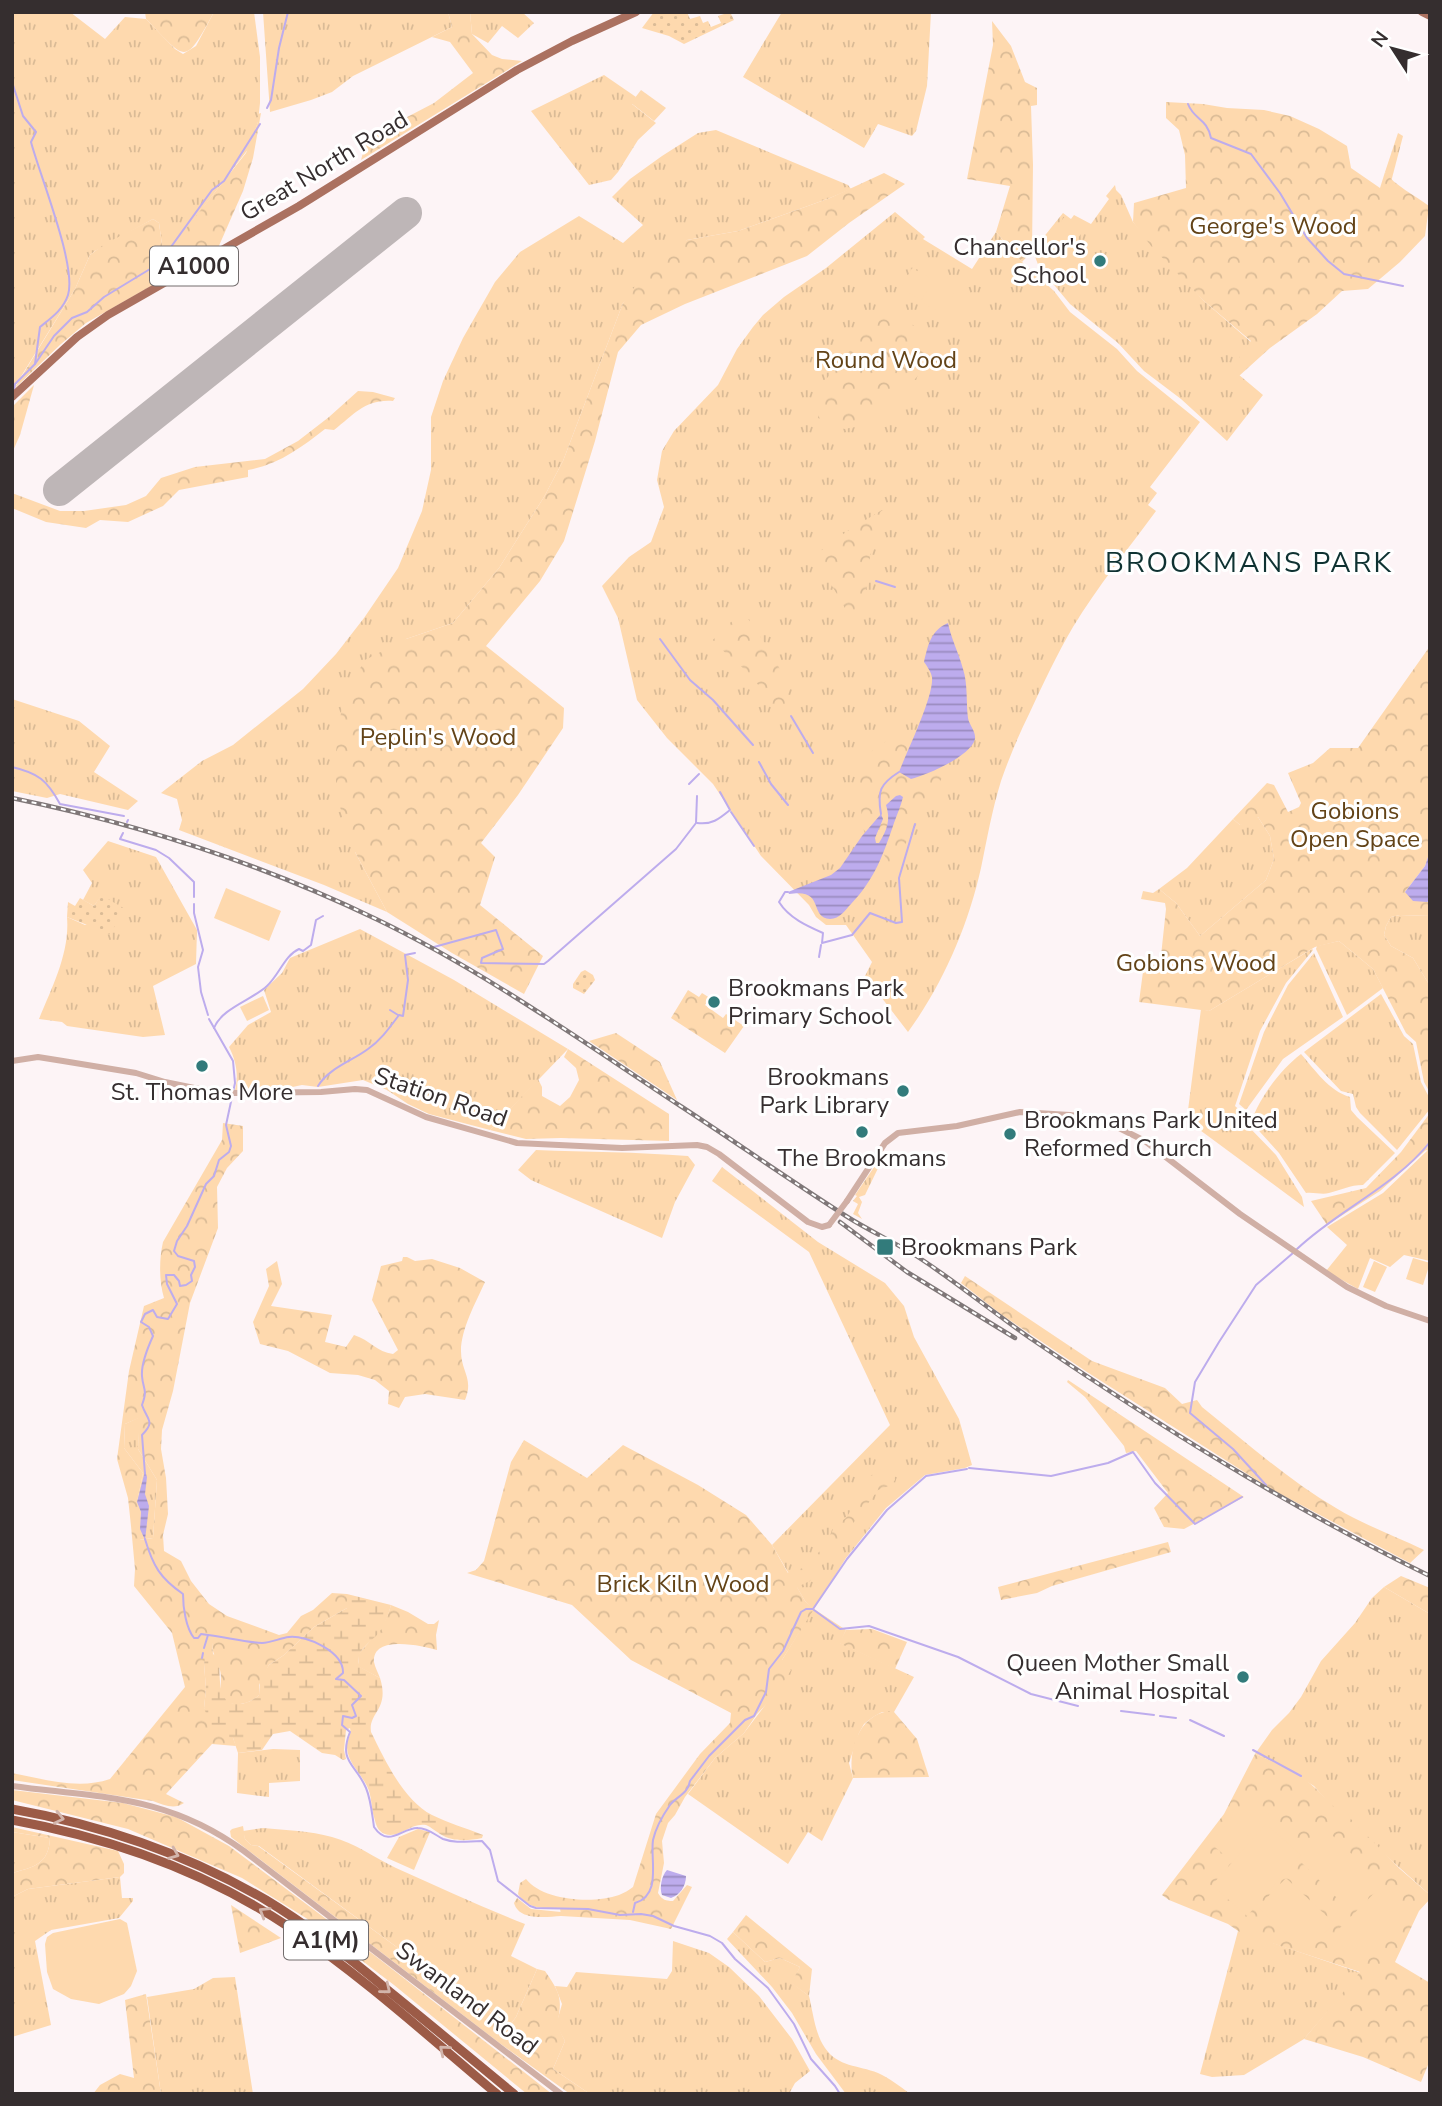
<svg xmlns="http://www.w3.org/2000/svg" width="1442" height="2106" font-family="'Nunito Sans',sans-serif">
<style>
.grass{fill:url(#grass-tufts)}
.forest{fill:url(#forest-crowns);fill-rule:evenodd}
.wetland{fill:url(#wetland-marsh)}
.garden{fill:url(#garden-dots)}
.pitch{fill:#fed9ae}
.water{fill:url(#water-rules)}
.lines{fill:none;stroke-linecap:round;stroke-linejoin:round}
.stream{stroke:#bdaced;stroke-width:2}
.runway{stroke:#beb6b7;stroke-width:32}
.minor{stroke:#d0afa5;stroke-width:6}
.major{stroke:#ab7160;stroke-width:8}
.highway{stroke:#9c5b47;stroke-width:9}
.rail-casing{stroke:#7f7778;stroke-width:4.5}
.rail{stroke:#fff;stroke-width:2;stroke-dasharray:5;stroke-linecap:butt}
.minor-bridge{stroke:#d0afa5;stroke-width:6}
.oneway{stroke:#d2b5ac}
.poi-dot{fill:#327b7b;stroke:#fff;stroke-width:2.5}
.labels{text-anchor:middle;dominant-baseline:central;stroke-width:6;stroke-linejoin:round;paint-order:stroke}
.shield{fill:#fff;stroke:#726d6d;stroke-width:2}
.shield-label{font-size:23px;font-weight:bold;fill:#352e2f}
.street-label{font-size:24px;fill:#352e2f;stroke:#fff}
.park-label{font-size:24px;fill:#634317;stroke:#fff}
.poi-label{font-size:24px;fill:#352e2f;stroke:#fff;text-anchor:end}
.quarter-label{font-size:28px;letter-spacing:2px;fill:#0f3232;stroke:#fff}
</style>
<defs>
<pattern id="grass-tufts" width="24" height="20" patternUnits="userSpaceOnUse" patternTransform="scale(1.75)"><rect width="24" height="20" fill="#fed9ae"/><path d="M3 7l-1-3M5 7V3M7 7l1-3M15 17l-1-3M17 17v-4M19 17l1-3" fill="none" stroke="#dabb96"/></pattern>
<pattern id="forest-crowns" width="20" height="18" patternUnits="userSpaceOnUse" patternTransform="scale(1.75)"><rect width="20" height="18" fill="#fed9ae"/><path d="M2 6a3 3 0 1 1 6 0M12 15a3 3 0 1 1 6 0" fill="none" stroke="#dabb96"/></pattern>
<pattern id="wetland-marsh" width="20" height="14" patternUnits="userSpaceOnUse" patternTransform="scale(1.75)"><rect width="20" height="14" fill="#fed9ae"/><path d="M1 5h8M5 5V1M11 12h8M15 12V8" fill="none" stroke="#dabb96"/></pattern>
<pattern id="garden-dots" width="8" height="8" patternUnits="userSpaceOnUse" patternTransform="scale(1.75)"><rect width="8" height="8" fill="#fed9ae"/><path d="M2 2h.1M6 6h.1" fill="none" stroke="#dabb96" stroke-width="1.8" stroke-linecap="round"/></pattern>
<pattern id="water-rules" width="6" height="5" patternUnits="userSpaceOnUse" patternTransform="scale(1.75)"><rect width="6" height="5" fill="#bdaced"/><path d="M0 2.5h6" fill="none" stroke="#9a8cc0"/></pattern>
</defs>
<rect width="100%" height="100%" fill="#fdf4f6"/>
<!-- grass -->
<g class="grass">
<polygon points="12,12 70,12 105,39 125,17 146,19 175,49 183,54 196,46 214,12 254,12 260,57 260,103 258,122 249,148 169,252 163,252 159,223 153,219 95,251 90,255 75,289 12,391"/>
<polygon points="263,12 448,12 452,27 353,76 332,92 311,100 270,112"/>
<polygon points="470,12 522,12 534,23 518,38 502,26 488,43 472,34"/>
<polygon points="782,12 931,12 927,86 916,131 912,136 878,124 864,148 743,77"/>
<polygon points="604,75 636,97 632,104 656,123 638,140 618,172 611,180 589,185 531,111"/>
<polygon points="716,130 848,185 851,189 830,198 738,231 687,240 623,303 563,461 544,497 499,568 453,623 406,639 355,852 387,912 324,885 179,830 182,820 177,799 161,793 202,761 233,745 303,689 336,654 364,618 398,568 422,511 431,470 431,417 443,381 463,338 495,282 520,252 579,216 623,243 643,225 612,197 630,179 662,156 698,133"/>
<polygon points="1398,133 1403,136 1391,182 1385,172"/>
<polygon points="1115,185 1116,190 1121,195 1133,222 1204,301 1251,342 1232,369 1263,395 1227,441 1181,399 1144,371 1118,343 1070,304 1039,267 1034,254 1034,249 1063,213 1071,219 1074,215 1091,224 1109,199 1106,196"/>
<path d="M895,212l30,25 -2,2 49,30 24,-37 26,30 32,29 16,21 47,37 20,22 63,51 -50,65 7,6 -9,12 8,6c-28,38 -58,75 -83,116 -16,27 -30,57 -43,85 -11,22 -21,46 -29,69 -9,29 -14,58 -20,87 -13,58 -38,116 -73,164l-43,-56 7,-14 -26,-37h-20l-10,-8 -7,-12 -48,-49 -48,-72 -46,-46 -30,-38 -19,-82 -16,-32 27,-29 22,-15 13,-35 -7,-27 5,-29 12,-20 44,-46 19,-36 16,-22 10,-12 21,-18 42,-29z"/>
<polygon points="12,699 79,721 110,746 94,772 138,801 128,810 60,794 47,798 12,791"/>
<polygon points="1258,817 1270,836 1274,859 1266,880 1200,936 1176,903 1159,889 1187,868 1233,819 1240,825"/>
<path d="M108,841l48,16 41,73 -1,34 -43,22 12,49 -22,2 -76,-11 -5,-4 -23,-3c13,-32 31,-66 28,-102l18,8 39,-15 -23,-14 -7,10 -11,-6 9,-17 -9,-13z"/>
<polygon points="1400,915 1430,916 1430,986 1413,958 1391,946 1384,935 1386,926 1391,917"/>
<path d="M360,929l94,51 114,69 -78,81 -61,-16 -21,-10 -21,-14 -24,-10 -45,7 -16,-2 -19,4 -48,1c4,-14 1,-30 -6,-43l19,-22 23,-13 -7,-22 18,-17 8,-15z"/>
<polygon points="1339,941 1373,969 1383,988 1347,1015 1316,949 1317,946"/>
<polygon points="1312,949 1313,950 1286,983 1260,1031 1235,1106 1245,1115 1247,1125 1276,1155 1302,1197 1304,1207 1189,1122 1187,1118 1201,1009 1209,1011"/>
<polygon points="1314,953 1343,1017 1283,1059 1246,1110 1239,1104 1264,1032 1288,985"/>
<polygon points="1381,994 1404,1036 1413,1044 1421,1082 1430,1099 1430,1109 1397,1150 1360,1113 1356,1107 1353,1094 1341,1091 1304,1052"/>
<path d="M1301,1054c14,16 28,37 49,43l1,13 6,7 38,36 -32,32c-13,0 -22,5 -34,8 -7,2 -15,-1 -23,0l-27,-40 -28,-31c9,-25 29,-52 50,-68z"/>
<path d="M536,1150c51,2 101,2 152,6l7,9 -20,37 -13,36 -131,-58 -13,-10z"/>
<polygon points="1428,1150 1430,1152 1430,1261 1404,1255 1390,1267 1370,1258 1358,1289 1326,1271 1347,1245 1327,1227 1383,1193"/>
<polygon points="881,1157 882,1160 865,1195 859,1197 862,1202 858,1213 862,1219 853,1214 858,1204 853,1201 857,1196 855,1195"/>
<polygon points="722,1167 818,1242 885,1283 904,1306 914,1337 959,1419 972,1465 965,1468 925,1475 886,1508 846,1558 814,1609 846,1630 840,1643 914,1677 894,1712 882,1712 873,1717 864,1724 859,1733 849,1763 853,1778 822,1841 808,1832 788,1864 688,1794 715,1758 744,1733 766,1704 782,1660 813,1609 805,1601 772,1545 890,1425 809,1252 712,1181"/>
<polygon points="140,1417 138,1449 157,1480 153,1538 139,1540 141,1512 137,1502 143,1473 124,1448 125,1424"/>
<polygon points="1384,1587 1430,1614 1430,1895 1334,1809 1314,1786 1276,1763 1255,1754 1272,1730 1289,1713 1301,1697 1321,1661 1355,1623 1372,1598"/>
<polygon points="273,1749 300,1750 300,1781 269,1783 269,1797 237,1793 238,1753"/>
<path d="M263,1828c23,2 47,3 69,9 23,6 43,21 64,31 43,19 85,39 129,56l-14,32 26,13 -21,48 -6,8 -112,-77 -139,-102 -8,-1 -6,-6 -2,-8z"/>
<path d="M12,1832l38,6c-1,26 -16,29 -38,35z"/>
<polygon points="120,1877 122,1898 133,1898 133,1901 119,1918 51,1930 35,1941 51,2025 12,2037 12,1897 28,1889"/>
<path d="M517,1898l14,11 30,3v4c-15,1 -42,5 -47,-13z"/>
<polygon points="1238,1931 1361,1973 1304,2039 1244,2075 1212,2077 1200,2074"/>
<path d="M733,1932l32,30 15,-4 20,9 -8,16 17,13c4,16 6,38 16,52 13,19 33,17 53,25 11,5 22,13 32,21h-64l-30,-40 -24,-41 -20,-26 -45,-48z"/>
<polygon points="673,1941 709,1953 729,1967 759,1996 792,2039 810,2071 795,2083 789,2094 590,2094 553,2069 565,2041 556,2025 562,2004 555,1986 567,1987 576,1972 667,1979 672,1971"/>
<polygon points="235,1977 253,2094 161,2094 147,1997 194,1989 213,1978"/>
</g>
<!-- forest -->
<g class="forest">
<path d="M145,12h69c-30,55 -27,49 -68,7z"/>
<polygon points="448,12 470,12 472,34 492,55 502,59 522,61 361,160 367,138 434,103 473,73 450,42 432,37 452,27"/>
<polygon points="992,21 1011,46 1025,82 1037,88 1037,105 1031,106 1033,165 1032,251 1022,262 996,232 1010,186 967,179 993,45"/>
<path d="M1166,102l37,2 24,4 37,2 26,6 29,13 28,17 4,22 29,20 5,-16c9,13 31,24 44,34l-4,30 -25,26 -32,27 -26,2 -25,23 -47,34 -31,28 -8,-7 20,-28 -47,-40 -53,-55 -18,-24 1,-19 52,-15 -1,-33 -6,-25 -13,-12z"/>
<polygon points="261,113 253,158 243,191 218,248 86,323 61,344 14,389 75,289 90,255 103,245 153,219 159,223 163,252 153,266 158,264 246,153 258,122 258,114"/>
<polygon points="884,173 905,184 849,223 807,256 685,304 641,325 618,352 595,441 564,541 540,581 486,646 564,708 563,728 518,795 481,843 495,857 480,905 543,956 524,994 452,953 387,912 355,852 336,795 336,752 343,697 365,660 406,639 453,623 499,568 544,497 563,461 623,303 659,253 687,240 738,231 830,198"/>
<polygon points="885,309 908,319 937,353 905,391 867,425 844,429 818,418 822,384"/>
<polygon points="34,385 20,435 12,453 12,407"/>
<path d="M358,391l15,1 22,6 -2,3c-28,-2 -38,13 -59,29l-9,-1c-23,18 -47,36 -77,41v7l-69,13 -16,16 -35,16 -28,-2 -14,8 -40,-6 -34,-14v-15l48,18h24l42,-6 20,-9 15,-18 34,-11 70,-8 33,-18 31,-24z"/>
<polygon points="882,510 889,519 870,555 869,583 854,616 847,611 814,556 846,532"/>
<polygon points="744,613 766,645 788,683 787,708 775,708 751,675 712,641 724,627"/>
<polygon points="1430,646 1430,851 1425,866 1405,892 1427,902 1430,900 1430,916 1400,915 1391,917 1386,926 1384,935 1391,946 1413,958 1430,986 1430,1093 1424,1082 1416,1042 1406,1033 1373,969 1339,941 1315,947 1209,1011 1139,1002 1144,964 1160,965 1166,909 1165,903 1141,899 1143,891 1153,893 1159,889 1176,903 1200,936 1266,880 1274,859 1270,836 1258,817 1251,824 1240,825 1233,819 1267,783 1274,785 1288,812 1299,807 1301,803 1288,773 1313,763 1330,748 1358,748"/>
<path d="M906,728l5,10 -11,36c18,6 31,-1 48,-7l-56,101 -14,-23 -14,-15 -5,-34 -2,-35z"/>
<polygon points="688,990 699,997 702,993 710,998 705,1005 723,1018 726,1014 744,1026 725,1053 671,1018"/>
<polygon points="616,1033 660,1062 677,1100 589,1041"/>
<polygon points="568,1049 669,1114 669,1141 561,1138 526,1139 490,1130 538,1079 542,1087 542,1096 560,1106 570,1097 579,1080 576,1068 564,1057"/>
<polygon points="1430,1113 1430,1152 1426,1150 1380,1191 1327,1225 1311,1201 1366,1188 1401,1152"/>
<path d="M223,1123l20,3v25l-16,17 -10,19 1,41 -28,75 -17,88 -11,39 -1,19 5,29 2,36 -5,21 1,16 17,10 10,20 18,23 18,12 52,19 8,-2 14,-17 12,-6 19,-17 15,1v14l-33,19 -30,28 -15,10 -10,20v10c-8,9 -34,16 -38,-2 -1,-8 1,-16 -1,-23 -3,-12 -8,-15 -8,-28l-8,22 2,25 -2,19 29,30 3,8 -24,-2 -46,50 18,9c-10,7 -20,2 -31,-2l-141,-21v-7c32,6 66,17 98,6l75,-92 -13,-54 -38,-47 1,-17 -4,-43 -3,-28 -11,-39 12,-88 15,-65 20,-8c-5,-17 -5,-39 -1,-56l59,-102zM139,1418l-1,31 19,31 -4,58 -13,2 1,-28 -4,-10 6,-29 -19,-25 1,-24z"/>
<path d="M403,1257h4l8,4 17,-2 28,9 25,14c-9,20 -24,47 -24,69 0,21 13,27 4,49l-40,-6 -20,3 -6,11 -11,-4 1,-13 -14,-11 -17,-5 -28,-2 -42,-22 -28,-7 -7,-22 16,-36 -3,-17 11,-8 5,23 -11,22 61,9 -7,27 21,5 8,-12c16,5 23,17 39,19l5,-4 -26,-50 9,-34 21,-5z"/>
<path d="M965,1276l127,85 73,27 17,16 15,-4 5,7c44,35 86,73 134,101 28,17 59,28 88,42l-14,13 -139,-74 -184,-117 -85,-57 -41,-32z"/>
<polygon points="1068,1380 1244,1497 1184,1529 1164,1527 1154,1508 1168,1493 1136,1451 1126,1453 1124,1446 1085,1397 1067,1382"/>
<path d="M524,1440l63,38 36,-33 75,40 48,30 26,30 16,28 15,-5 25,-25 6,-17 12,-8 14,-22 7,-18 14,-9 13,3 1,8 -4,5 -13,5 -68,91 -13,6 8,14 9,8 -32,51 9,10 -14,23 -20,21 -13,19 -29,25 -30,39 -10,18 -7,8 -6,18 2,22 -6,30c4,7 8,8 15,8l14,-16 5,2 -21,42 -41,-9 -69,-4 -1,-8c-16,0 -32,2 -42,-14l2,-11 6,-4c17,22 68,25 93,16 5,-2 10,-5 14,-8l23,-73 44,-60 30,-31 1,-10 -100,-53 -59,-55 -105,-32 9,-3 8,-9 27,-99z"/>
<polygon points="1168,1542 1171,1552 1052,1586 1037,1593 1001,1600 998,1587"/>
<polygon points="1401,1576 1430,1588 1430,1614 1384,1587"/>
<path d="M391,1605l17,7 20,12h6l5,-4 -3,15 1,15c-14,-4 -65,-16 -63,12 1,5 4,11 6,16l-21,-11 -1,-12c16,-20 25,-23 33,-50z"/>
<polygon points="872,1629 907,1642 895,1669 839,1643 846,1630"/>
<path d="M889,1711l5,1 23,27 12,38 -76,1c-6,-25 5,-63 36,-67z"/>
<path d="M1255,1754c20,8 43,18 59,33 11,9 16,20 30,25l56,57 30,26v4l-11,12 -24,51 35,21v77l-9,22 -58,-25 -59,-18 56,-67 -119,-39 -13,-9 -59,-24 -7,-5 62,-81z"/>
<polygon points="12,1790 123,1803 176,1817 229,1846 378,1958 552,2094 527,2094 394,1985 306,1918 242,1878 128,1829 12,1800"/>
<path d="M243,1826l2,13 6,6 7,1 140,102 112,77 6,-8 21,-48 8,2c15,22 18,27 12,54l8,16 -12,28 37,25h-20l-72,-52 -267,-205 -1,-6 2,-2z"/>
<path d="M12,1827l106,24 6,13v9l-4,4 -92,12 -16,8v-24c22,-6 37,-9 38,-35l-38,-6z"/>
<polygon points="418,1829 430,1832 414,1870 387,1858 399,1837"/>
<polygon points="231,1905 281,1938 240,1953"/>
<polygon points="746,1915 812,1969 809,1996 791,1983 800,1967 780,1958 765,1962 733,1932"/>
<polygon points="146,1994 161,2094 93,2094 100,2085 120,2074 134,2078 125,2000"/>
</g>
<!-- wetland -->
<path class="wetland" d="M347,1594l44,11c-3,10 -5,18 -11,26 -8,12 -27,19 -20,36l20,11c10,32 -12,34 -9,54 14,28 32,68 61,83 16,8 34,13 51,20l-1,3c-15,3 -29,4 -42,-4 -5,-3 -9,-7 -14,-9 -15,-3 -27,14 -41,9 -8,-3 -9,-10 -11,-17 -3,-10 -2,-21 -7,-31 -6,-12 -19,-23 -20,-38 -1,-8 5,-13 3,-20l-4,2 -2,20 2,9 -3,1 -8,-5 -13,-2 -32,-22 -17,3 -11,16 -24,3 -5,-15 -19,-4 -10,-26 2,-19 -2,-25 4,-23 4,1 1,12 6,4c2,16 -4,47 20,46 7,0 15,-4 20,-9l1,-16 9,-14 15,-10 30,-28 33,-19z"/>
<!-- garden -->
<g class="garden">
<polygon points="654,12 687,12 690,19 700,16 703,23 708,21 711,27 721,23 718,16 730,12 734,20 684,44 669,36 642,28"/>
<polygon points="101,895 125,909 110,934 67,917 68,902 75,906 80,898 94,906"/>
<polygon points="585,970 593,975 595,980 584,994 573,988 573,984 581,972"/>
</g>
<!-- pitch -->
<g class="pitch">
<polygon points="641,90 666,108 654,121 631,103"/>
<polygon points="1065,216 1084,230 1059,264 1040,249"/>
<polygon points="912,268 932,279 932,282 954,293 952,298 974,309 964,329 942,318 944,314 921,302 927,291 921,300 901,288"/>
<polygon points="226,888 281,911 269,941 214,918"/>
<polygon points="263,996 269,1010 247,1021 240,1007"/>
<polygon points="1413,1258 1430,1263 1423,1285 1406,1279"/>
<polygon points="1374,1261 1387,1267 1375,1292 1363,1287"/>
<polygon points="1250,1796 1269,1813 1250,1834 1231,1818"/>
<polygon points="1231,1819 1248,1835 1228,1858 1210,1843"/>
<polygon points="1266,1824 1301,1855 1247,1916 1212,1885"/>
<polygon points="1329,1832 1380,1882 1351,1912 1300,1861"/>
<polygon points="1286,1878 1334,1923 1306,1953 1258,1907"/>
<polygon points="1380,1887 1410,1916 1361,1967 1331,1937"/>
<polygon points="120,1919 127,1923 137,1971 131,1986 124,1994 99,2004 71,1999 53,1989 47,1972 45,1944 47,1937 53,1933"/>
</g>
<!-- water -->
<g class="water">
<path d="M948,623c3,15 11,31 15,46 5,15 3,34 5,49 1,7 8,13 7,21 -4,17 -48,36 -64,40l-12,-7c8,-21 35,-76 33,-95 -1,-5 -5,-11 -8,-15 4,-17 7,-32 24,-39z"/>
<path d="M900,795l3,2c-2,9 -6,17 -9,26 -11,32 -19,56 -43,81 -6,6 -11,15 -21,15 -22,-2 -4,-31 -41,-25l-1,-2 43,-17 9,-7 22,-32 19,-22 2,5 -8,19 1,5h3c8,-13 12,-23 7,-38l10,-9z"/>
<polygon points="1430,851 1430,900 1427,902 1413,901 1405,892 1425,866"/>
<polygon points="145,1471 147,1477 145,1494 149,1506 145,1540 140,1529 141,1512 137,1502"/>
<path d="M667,1870l19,6c0,10 -6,19 -15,22l-9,-3c-3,-7 0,-20 5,-25z"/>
</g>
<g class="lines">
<!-- stream -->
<g class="stream">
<path d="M12,82l11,34 13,16 -5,10c9,34 46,124 37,153 -5,15 -17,23 -28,32l-5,37"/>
<path d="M1188,104c6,16 19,14 23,34l40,16 29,39 27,45 21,23 16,13 59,12"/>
<polyline points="267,108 271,100 279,48 288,12"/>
<polyline points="14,390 15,384 35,364 54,336 72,318 87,312 104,297 155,266 163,258 212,190 224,181 260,124"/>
<polyline points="12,409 13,406"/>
<polyline points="876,581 895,587"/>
<polyline points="660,639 690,680 713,700 753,745"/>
<polyline points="791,716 813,753"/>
<polyline points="759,762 771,784 788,805"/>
<path d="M12,767c26,6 35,13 48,37l64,12"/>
<polyline points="689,784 699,774"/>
<polyline points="731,812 754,846"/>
<path d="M881,814c-4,-23 -1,-30 18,-42"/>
<polyline points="127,822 128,820"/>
<path d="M697,823c15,2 22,-4 33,-13l-10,-18"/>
<polyline points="123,833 120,839 156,850 169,858 194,882 194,897"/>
<path d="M788,892h-3l-6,10c10,16 28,24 44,31l-1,10 30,-8 18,-22 26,10 6,-1 -3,-44 16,-54"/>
<polyline points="194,904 194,913 203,950 198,967 201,992 208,1015"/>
<polyline points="434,947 496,930 503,949 482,958 481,963 544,964 548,961 676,849 696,823 697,796"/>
<polyline points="819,957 821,945"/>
<polyline points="390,1010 398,1015"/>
<path d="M214,1028c8,-20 38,-28 53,-42 12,-11 18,-31 32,-37l4,2 8,-6 5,-25 7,-4"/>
<path d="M318,1086c11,-18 34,-25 50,-37 13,-9 22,-22 31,-34l4,1 5,-36 -3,-25 10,-2"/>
<path d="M1297,1249c41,-39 97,-62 133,-107"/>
<polyline points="969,1468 1051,1476 1108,1463 1133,1452 1155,1483 1195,1524 1242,1497"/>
<path d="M145,1474l-3,-39c14,-14 5,-15 0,-30 6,-16 1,-15 0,-29 -1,-12 6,-29 11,-40l-4,-9 -8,-5 4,-8 8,-4 4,7 11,2 9,-15 -10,-20 -1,-9h8l5,6 1,5 6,-1 6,-4 -1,-6 4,-8 -1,-6 -16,-5 -4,-5 3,-10 10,-15 19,-42 8,-8 5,-16 10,-8 2,-6 -5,-21 9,-42 -2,-22 -24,-42"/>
<polyline points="1266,1485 1233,1449 1190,1413 1195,1382 1219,1342 1256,1285 1293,1253"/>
<path d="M145,1539c8,27 15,39 38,55 0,14 3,34 11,44h4l3,-4 7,1 -4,13"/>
<polyline points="814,1610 840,1629 869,1626 958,1657 1031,1694 1078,1706"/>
<path d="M208,1635c17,2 36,7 54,8 9,0 18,-5 27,-6 18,-2 55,15 54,36l-7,6 8,1 17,16 -9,9 4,11 -4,2 -9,-2 -1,9 8,7c-12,30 6,32 16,56 5,12 6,26 8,39 15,22 28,0 44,1 10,0 17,7 25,11 14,5 25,2 39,2l8,9 8,31 32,25 6,2 52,1 32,6 21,-1 12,2 21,10 36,10 12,7 13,16 33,29 26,36 17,35 24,27 5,8"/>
<polyline points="202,1658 203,1653"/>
<polyline points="1121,1711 1154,1715"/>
<polyline points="1160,1716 1176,1718"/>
<polyline points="1190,1720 1224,1736"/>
<polyline points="1253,1750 1301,1776"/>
<path d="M633,1912l2,-9c27,-8 15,-43 18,-63 3,-13 10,-25 17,-35 7,-9 18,-11 20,-24l19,-25 36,-36 9,-4 12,-24 3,-23 14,-18 18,-39 5,-3h7l34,-50 40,-49 39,-34 41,-7"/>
</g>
<!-- runway -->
<polyline class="runway" points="59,490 406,213"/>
<!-- minor -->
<g class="minor">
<polyline points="12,1061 38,1057 63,1061 136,1073 165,1082 209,1091 235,1093 321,1092 355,1089 367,1090 426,1117 517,1143 622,1148 697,1145 707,1147 719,1154 808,1222 822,1227 829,1225"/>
<polyline points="847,1201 885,1143 898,1133 957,1126 1020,1112 1070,1115 1091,1118 1117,1127 1145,1141 1240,1214 1347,1287 1386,1306 1430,1321"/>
<path d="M12,1786c90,12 155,9 232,65l317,243"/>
</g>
<!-- major -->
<g class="major">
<polyline points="1422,12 1430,16"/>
<polyline points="12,397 77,337 108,315 299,206 517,70 572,41 636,12"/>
</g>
<!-- highway -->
<g class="highway">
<path d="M12,1809c90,16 175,45 254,91 45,27 85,59 124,92 42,34 83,68 124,102"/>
<path d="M12,1820c99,18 193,51 277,107 73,49 140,110 208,167"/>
</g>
<defs>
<g id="rail">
<path d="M12,798c126,26 248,65 364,121 108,52 207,123 306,188 55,36 109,74 164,109 25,16 53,28 78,45 36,24 70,52 106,77 128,87 260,170 400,238"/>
<polyline points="840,1222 907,1272 1015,1338"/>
</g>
</defs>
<!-- rail casing -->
<use href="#rail" class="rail-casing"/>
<!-- rail -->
<use href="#rail" class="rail"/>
<!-- minor-bridge -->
<polyline class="minor-bridge" points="829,1225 847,1201"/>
</g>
<!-- one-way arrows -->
<defs><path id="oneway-chevron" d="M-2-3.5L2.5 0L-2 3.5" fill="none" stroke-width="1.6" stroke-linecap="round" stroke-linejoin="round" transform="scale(1.75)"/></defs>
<g class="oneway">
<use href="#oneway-chevron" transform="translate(59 1818) rotate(13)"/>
<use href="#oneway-chevron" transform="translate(174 1854) rotate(22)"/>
<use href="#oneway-chevron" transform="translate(264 1912) rotate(-148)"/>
<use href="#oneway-chevron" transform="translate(386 1989) rotate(39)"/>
<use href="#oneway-chevron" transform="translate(444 2050) rotate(-140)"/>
</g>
<!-- markers -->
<g class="poi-dot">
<circle cx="1100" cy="261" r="7"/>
<circle cx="714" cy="1002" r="7"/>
<circle cx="202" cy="1066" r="7"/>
<circle cx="903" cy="1091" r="7"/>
<circle cx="862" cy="1132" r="7"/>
<circle cx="1010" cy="1134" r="7"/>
<rect x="876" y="1238" width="18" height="18" rx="3.5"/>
<circle cx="1243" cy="1677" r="7"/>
</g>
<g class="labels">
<!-- shield labels -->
<g class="shield">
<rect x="150" y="246.5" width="88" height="39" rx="5"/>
<rect x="284" y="1920.5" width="84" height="39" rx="5"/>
</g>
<g class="shield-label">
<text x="194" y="266">A1000</text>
<text x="326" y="1940">A1(M)</text>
</g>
<!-- street labels -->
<g class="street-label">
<text transform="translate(324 166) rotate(-31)">Great North Road</text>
<text transform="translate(441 1097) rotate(19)">Station Road</text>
<text transform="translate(467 1998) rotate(37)">Swanland Road</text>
</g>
<!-- park labels -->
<g class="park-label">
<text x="1273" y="226">George's Wood</text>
<text x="886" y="360">Round Wood</text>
<text x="438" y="737">Peplin's Wood</text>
<text x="1355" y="811">Gobions<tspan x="1355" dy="28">Open Space</tspan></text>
<text x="1196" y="963">Gobions Wood</text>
<text x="683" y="1584">Brick Kiln Wood</text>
</g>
<!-- poi labels -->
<g class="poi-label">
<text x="1086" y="247">Chancellor's<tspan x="1086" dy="28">School</tspan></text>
<text x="728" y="988" text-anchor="start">Brookmans Park<tspan x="728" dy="28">Primary School</tspan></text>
<text x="889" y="1077">Brookmans<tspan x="889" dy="28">Park Library</tspan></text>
<text x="202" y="1092" text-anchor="middle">St. Thomas More</text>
<text x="1024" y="1120" text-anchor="start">Brookmans Park United<tspan x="1024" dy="28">Reformed Church</tspan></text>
<text x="862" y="1158" text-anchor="middle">The Brookmans</text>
<text x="901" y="1247" text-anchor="start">Brookmans Park</text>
<text x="1229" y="1663">Queen Mother Small<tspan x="1229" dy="28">Animal Hospital</tspan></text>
</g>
<!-- quarter labels -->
<g class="quarter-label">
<text x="1249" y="563">BROOKMANS PARK</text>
</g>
</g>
<!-- border -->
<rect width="1442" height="2106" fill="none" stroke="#352e2f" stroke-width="28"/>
<!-- north arrow -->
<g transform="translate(1393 49) rotate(306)" stroke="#ffffff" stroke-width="5" paint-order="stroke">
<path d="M0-5L12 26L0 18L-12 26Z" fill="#352e2f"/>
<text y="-10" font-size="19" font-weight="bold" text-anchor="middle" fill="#352e2f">N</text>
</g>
</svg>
